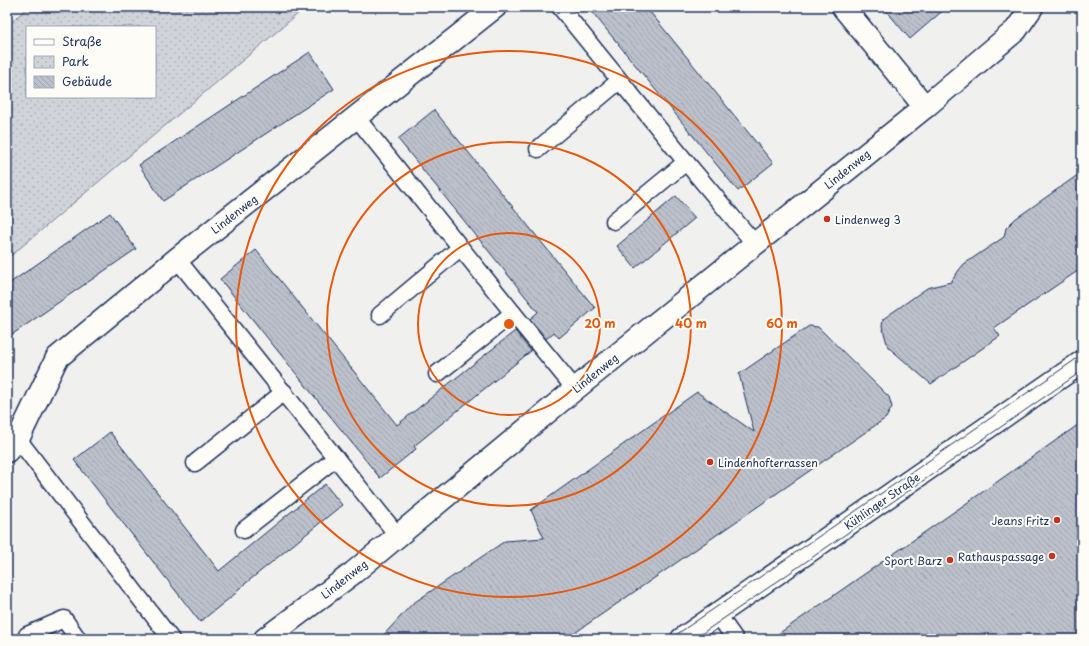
<svg xmlns="http://www.w3.org/2000/svg" width="1089" height="646" font-family="'Playpen Sans',sans-serif">
<style>
.park{fill:url(#park-dots);stroke:#76819b;fill-rule:evenodd}
.building{fill:url(#building-back-hatch);stroke:#1b2f5e}
.lines{fill:none;stroke-linecap:round;stroke-linejoin:round}
.service-casing{stroke:#1b2f5e;stroke-width:19}
.minor-casing{stroke:#1b2f5e;stroke-width:25}
.tertiary-casing{stroke:#1b2f5e;stroke-width:25}
.service{stroke:#fdfcf7;stroke-width:16}
.minor{stroke:#fdfcf7;stroke-width:22}
.tertiary{stroke:#fdfcf7;stroke-width:22}
.tram{stroke:#1b2f5e;stroke-width:1}
.ring{fill:none;stroke:#e8590c;stroke-width:2}
.poi-dot{fill:#c8321e;stroke:#fdfcf7;stroke-width:1.5}
.labels{text-anchor:middle;dominant-baseline:central;stroke-width:4;stroke-linejoin:round;paint-order:stroke}
.street-label{font-size:11px;fill:#1b2f5e;stroke:#fdfcf7}
.poi-label{font-size:11px;fill:#1b2f5e;stroke:#fdfcf7;text-anchor:end}
.centre{fill:#e8590c;stroke:#fdfcf7;stroke-width:2}
.ring-label{font-size:12px;text-anchor:middle;font-weight:bold;fill:#e8590c;stroke:#fdfcf7;stroke-width:4;stroke-linejoin:round;paint-order:stroke}
</style>
<defs>
<pattern id="park-dots" width="8" height="8" patternUnits="userSpaceOnUse"><rect width="8" height="8" fill="#d0d3d8"/><path d="M2 2h.1M6 6h.1" fill="none" stroke="#b2b5bc" stroke-width="1.8" stroke-linecap="round"/></pattern>
<pattern id="building-back-hatch" width="6" height="6" patternUnits="userSpaceOnUse"><rect width="6" height="6" fill="#bbc0ca"/><path d="M-1 5l2 2M0 0l6 6M5-1l2 2" fill="none" stroke="#a0a5b0"/></pattern>
</defs>
<rect width="100%" height="100%" fill="#f0f0ee"/>
<filter id="ink" filterUnits="userSpaceOnUse"><feTurbulence type="fractalNoise" baseFrequency=".025" numOctaves="2"/><feDisplacementMap in="SourceGraphic" scale="8" xChannelSelector="R" yChannelSelector="G"/><feConvolveMatrix kernelMatrix="1 2 1 2 8 2 1 2 1" color-interpolation-filters="sRGB"/></filter>
<g filter="url(#ink)">
<!-- park -->
<path class="park" d="M28,7h278l-299,252v-233zM27,27h128v70h-128z"/>
<!-- building -->
<g class="building">
<polygon points="588,7 646,7 773,163 738,191"/>
<polygon points="883,7 947,7 910,39"/>
<polygon points="310,52 334,89 163,201 139,165"/>
<polygon points="434,110 595,308 559,338 554,332 546,339 530,319 538,312 398,139"/>
<polygon points="1082,172 1082,268 994,328 1000,336 931,384 888,347 882,326 883,319 927,288 951,282 959,270 964,264 1004,237 1006,228 1015,219"/>
<polygon points="676,196 695,218 635,268 617,246"/>
<polygon points="110,213 136,249 7,338 7,285"/>
<polygon points="256,250 397,425 515,331 531,351 414,446 416,449 380,478 220,279"/>
<polygon points="809,326 818,327 889,397 892,407 886,418 566,639 380,639 412,604 505,541 544,538 531,510 697,392 754,432 739,374"/>
<polygon points="1082,422 1082,639 771,639 984,491"/>
<polygon points="110,432 219,571 325,484 342,505 235,592 236,593 200,622 74,460"/>
</g>
<g class="lines">
<defs>
<g id="service">
<polyline points="560,7 686,162 755,244"/>
<polyline points="356,117 513,313 575,389"/>
<polyline points="538,149 619,81"/>
<polyline points="614,221 686,162"/>
<polyline points="177,259 398,536"/>
<polyline points="380,315 460,248"/>
<polyline points="437,374 513,313"/>
<polyline points="18,439 171,639"/>
<polyline points="195,463 284,392"/>
<polyline points="244,530 336,458"/>
<polyline points="718,615 735,639"/>
<polyline points="27,635 64,619 78,639"/>
</g>
<g id="minor">
<polyline points="843,7 925,107"/>
<polyline points="7,451 18,439 57,358 177,259 495,7"/>
<polyline points="265,639 353,573 575,389 925,107 1016,30 1032,7"/>
</g>
<polyline id="tertiary" points="682,639 1082,362"/>
</defs>
<!-- service casing -->
<use href="#service" class="service-casing"/>
<!-- minor casing -->
<use href="#minor" class="minor-casing"/>
<!-- tertiary casing -->
<use href="#tertiary" class="tertiary-casing"/>
<!-- service -->
<use href="#service" class="service"/>
<!-- minor -->
<use href="#minor" class="minor"/>
<!-- tertiary -->
<use href="#tertiary" class="tertiary"/>
<!-- tram -->
<g class="tram">
<polyline points="670,639 1082,355"/>
<polyline points="694,639 1082,371"/>
</g>
</g>
</g>
<!-- distance rings -->
<g class="ring">
<circle cx="509" cy="324" r="91"/>
<circle cx="509" cy="324" r="182"/>
<circle cx="509" cy="324" r="273"/>
</g>
<!-- markers -->
<g class="poi-dot">
<circle cx="827" cy="219" r="4"/>
<circle cx="710" cy="462" r="4"/>
<circle cx="1057" cy="520" r="4"/>
<circle cx="1052" cy="556" r="4"/>
<circle cx="950" cy="560" r="4"/>
</g>
<g class="labels">
<!-- street labels -->
<g class="street-label">
<text transform="translate(847 169) rotate(-39)">Lindenweg</text>
<text transform="translate(234 214) rotate(-38)">Lindenweg</text>
<text transform="translate(595 373) rotate(-39)">Lindenweg</text>
<text transform="translate(882 501) rotate(-35)">Kühlinger Straße</text>
<text transform="translate(344 579) rotate(-38)">Lindenweg</text>
</g>
<!-- poi labels -->
<g class="poi-label">
<text x="835" y="219" text-anchor="start">Lindenweg 3</text>
<text x="718" y="462" text-anchor="start">Lindenhofterrassen</text>
<text x="1049" y="520">Jeans Fritz</text>
<text x="1044" y="556">Rathauspassage</text>
<text x="942" y="560">Sport Barz</text>
</g>
</g>
<circle cx="509" cy="324" r="6" class="centre"/>
<g class="ring-label">
<text x="600" y="328">20 m</text>
<text x="691" y="328">40 m</text>
<text x="782" y="328">60 m</text>
</g>
<!-- margin -->
<rect width="1089" height="646" fill="none" stroke="#fdfcf7" stroke-width="24"/>
<rect x="12" y="12" width="1065" height="622" fill="none" stroke="#1b2f5e" stroke-width="1.5" filter="url(#ink)"/>
<!-- legend -->
<rect x="26" y="26" width="130" height="72" fill="#fdfcf7" stroke="#a3aaba"/>
<rect x="34" y="39" width="20" height="6" fill="#fdfcf7" stroke="#a3aaba"/>
<text x="62" y="46" font-size="12" fill="#1b2f5e">Straße</text>
<rect x="34" y="56" width="20" height="12" fill="url(#park-dots)" stroke="#a3aaba"/>
<text x="62" y="66" font-size="12" fill="#1b2f5e">Park</text>
<rect x="34" y="76" width="20" height="12" fill="url(#building-back-hatch)" stroke="#a3aaba"/>
<text x="62" y="86" font-size="12" fill="#1b2f5e">Gebäude</text>
</svg>
